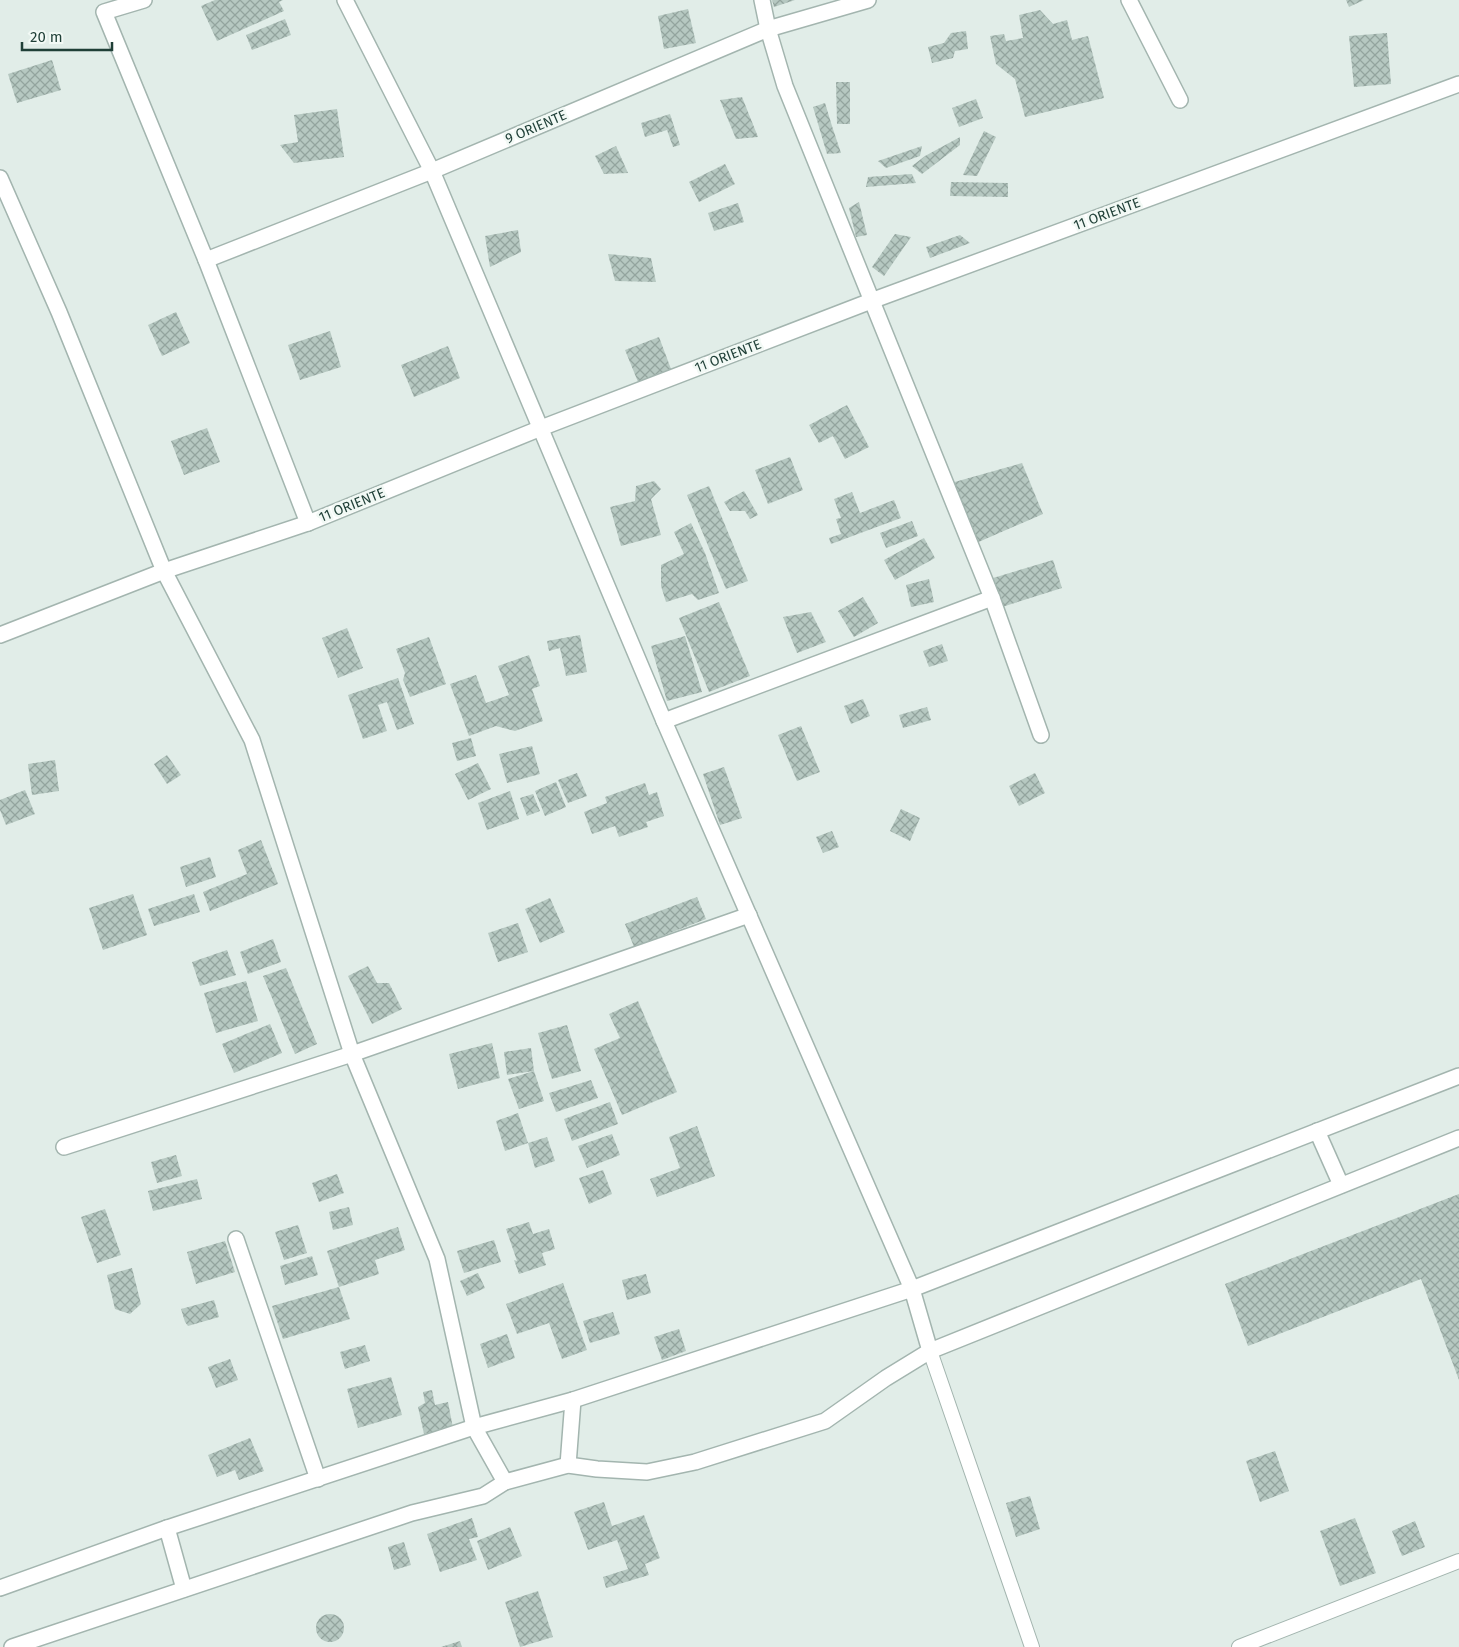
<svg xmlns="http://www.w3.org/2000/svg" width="1459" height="1647" font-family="'Fira Sans',sans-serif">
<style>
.building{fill:url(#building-cross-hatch)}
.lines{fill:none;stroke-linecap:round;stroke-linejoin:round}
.service-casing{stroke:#a3b5af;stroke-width:16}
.minor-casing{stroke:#a3b5af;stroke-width:18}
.tertiary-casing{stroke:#a3b5af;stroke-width:18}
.service{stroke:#fff;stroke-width:14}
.minor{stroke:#fff;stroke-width:15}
.tertiary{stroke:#fff;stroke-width:15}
.labels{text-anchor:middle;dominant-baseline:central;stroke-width:5;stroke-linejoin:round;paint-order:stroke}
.street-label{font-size:14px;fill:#1f3f37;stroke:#f2f9f5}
</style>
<defs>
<pattern id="building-cross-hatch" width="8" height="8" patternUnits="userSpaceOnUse" patternTransform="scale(1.25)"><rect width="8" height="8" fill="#b6c8c1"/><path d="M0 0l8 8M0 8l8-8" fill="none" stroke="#93a49e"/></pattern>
</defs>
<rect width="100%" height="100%" fill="#e1ede8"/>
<!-- building -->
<g class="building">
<polygon points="215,0 283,0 279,2 284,11 217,41 201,6"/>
<polygon points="772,0 795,0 774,7"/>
<polygon points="1346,0 1364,0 1349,7"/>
<polygon points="688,9 696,43 664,49 658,16"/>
<polygon points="1040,10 1053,24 1067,20 1072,40 1088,36 1104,98 1025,117 1015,79 996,64 990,36 1004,34 1006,41 1023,38 1019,15"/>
<polygon points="285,19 291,35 252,50 246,35"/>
<polygon points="966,31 968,49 955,51 953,58 932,63 928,47 944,43 951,33"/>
<polygon points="1387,33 1391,84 1354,87 1349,36"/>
<polygon points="52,60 61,90 17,103 8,74"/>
<polygon points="836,82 850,82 850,124 837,124"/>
<polygon points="742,97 758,137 736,139 720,100"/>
<polygon points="976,99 983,118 959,127 952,108"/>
<polygon points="825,103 832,126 841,153 827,154 813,107"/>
<polygon points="337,109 344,157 294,163 280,145 298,142 294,115"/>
<polygon points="670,114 680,145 673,147 667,130 645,137 641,123"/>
<polygon points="984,131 996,137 977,176 963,175"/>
<polygon points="960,137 960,145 922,174 912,166 925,156"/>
<polygon points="616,146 628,173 604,174 595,156"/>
<polygon points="922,146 920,156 886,168 878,161"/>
<polygon points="725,164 735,184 699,202 689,182"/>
<polygon points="912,174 916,183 866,187 868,177"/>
<polygon points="951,182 1008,183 1008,197 950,196"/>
<polygon points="859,202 867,235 856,237 849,208"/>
<polygon points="738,203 744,222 714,231 708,213"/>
<polygon points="518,230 521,252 490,267 485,236"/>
<polygon points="895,234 911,237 884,276 872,267"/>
<polygon points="960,235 970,243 930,258 926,247"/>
<polygon points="608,254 651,258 656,282 615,281"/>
<polygon points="176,312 190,343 162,356 148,325"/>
<polygon points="330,331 341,367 300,380 288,345"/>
<polygon points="659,337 671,369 638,382 625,350"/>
<polygon points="448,346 460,378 414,397 401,365"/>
<polygon points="847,405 869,447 845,459 833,436 819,443 809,425"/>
<polygon points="207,428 220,462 184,475 171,441"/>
<polygon points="790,457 803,490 768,504 755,470"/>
<polygon points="1022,463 1043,514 974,544 951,483"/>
<polygon points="654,481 661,489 651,499 661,535 621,546 610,507 635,501 636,486"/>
<polygon points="709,486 748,581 726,589 687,495"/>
<polygon points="744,491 758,515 750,519 745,511 730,511 724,502"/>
<polygon points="852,492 860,513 894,500 901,518 831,544 829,538 841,534 836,519 841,518 834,499"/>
<polygon points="912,521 918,536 886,548 880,533"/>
<polygon points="691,523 705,553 719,593 698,600 692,594 666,602 661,586 661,565 684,554 674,532"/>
<polygon points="924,538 935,558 895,580 884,560"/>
<polygon points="1053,560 1062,588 1002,607 993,578"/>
<polygon points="929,579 934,602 911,607 906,585"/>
<polygon points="863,597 878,623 854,637 838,611"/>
<polygon points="719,602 750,676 709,692 679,618"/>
<polygon points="811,612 826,642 797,653 783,617"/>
<polygon points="347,628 363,668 338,678 322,638"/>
<polygon points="580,635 587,672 566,676 560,648 549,651 547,641"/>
<polygon points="685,636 702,692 667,701 651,646"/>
<polygon points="429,637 446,684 410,697 403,680 405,673 396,649"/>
<polygon points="942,644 948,661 929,667 923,651"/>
<polygon points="529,655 540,686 532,689 543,721 515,731 496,726 469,736 450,684 476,675 486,703 509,695 498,666"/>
<polygon points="398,678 414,724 397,730 387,702 378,705 387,731 363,739 348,695"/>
<polygon points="863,699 870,716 851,724 844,706"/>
<polygon points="927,707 931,720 903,728 899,715"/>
<polygon points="801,726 820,772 797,781 778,735"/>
<polygon points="471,738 476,756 457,761 452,743"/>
<polygon points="532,746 540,774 507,783 499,754"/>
<polygon points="167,755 181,775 167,784 154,764"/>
<polygon points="55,760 59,791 32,795 28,764"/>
<polygon points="478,763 491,789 468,800 455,774"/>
<polygon points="724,767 742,818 720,825 703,774"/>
<polygon points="577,773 587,796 568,803 558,780"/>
<polygon points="1035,773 1045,793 1019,806 1009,786"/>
<polygon points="556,782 566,807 545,816 535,791"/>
<polygon points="645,783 649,795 657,792 664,816 646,822 648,827 619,837 615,826 592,834 584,812 607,803 605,797"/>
<polygon points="25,790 35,814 6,825 0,810 0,800"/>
<polygon points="510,791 519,819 487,830 478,803"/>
<polygon points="533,794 540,811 527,816 520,798"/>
<polygon points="901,809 920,818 910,841 890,831"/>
<polygon points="832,831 839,847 823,853 816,837"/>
<polygon points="261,840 278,884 210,911 203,892 247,874 238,850"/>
<polygon points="210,857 216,877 186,887 180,867"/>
<polygon points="133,894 147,935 103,950 89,908"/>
<polygon points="194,894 200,912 154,926 148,909"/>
<polygon points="697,897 706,919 634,947 625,924"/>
<polygon points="550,898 565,932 540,943 525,909"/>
<polygon points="518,923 528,952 498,962 488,933"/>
<polygon points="273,939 281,962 248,974 240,952"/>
<polygon points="227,950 236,975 200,986 192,962"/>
<polygon points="368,966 377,983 389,983 402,1009 372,1024 348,976"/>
<polygon points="286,968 317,1044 295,1054 263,976"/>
<polygon points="246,981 258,1021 216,1033 204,993"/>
<polygon points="638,1001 677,1092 622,1115 594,1049 620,1038 609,1014"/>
<polygon points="270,1024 282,1053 234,1073 222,1044"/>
<polygon points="567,1025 581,1071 552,1079 538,1033"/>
<polygon points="492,1043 500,1078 458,1089 449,1054"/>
<polygon points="531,1048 534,1071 544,1101 519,1109 508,1079 534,1071 507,1075 504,1052"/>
<polygon points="591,1080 598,1098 556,1112 549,1093"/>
<polygon points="610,1102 618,1124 572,1141 564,1119"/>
<polygon points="518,1113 528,1143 505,1151 496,1121"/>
<polygon points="697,1126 715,1176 657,1197 650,1179 680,1168 669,1137"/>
<polygon points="612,1134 620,1155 587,1168 578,1146"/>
<polygon points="547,1137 555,1161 535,1168 528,1143"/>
<polygon points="176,1155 182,1176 157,1183 151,1162"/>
<polygon points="603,1170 612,1194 589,1204 579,1178"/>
<polygon points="337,1174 344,1193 319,1202 312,1183"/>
<polygon points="197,1179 202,1199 153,1211 148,1191"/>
<polygon points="1459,1194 1459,1380 1421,1279 1248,1346 1225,1284"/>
<polygon points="349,1207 353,1225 333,1230 329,1212"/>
<polygon points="105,1209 121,1255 97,1263 81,1217"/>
<polygon points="529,1222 533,1234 549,1229 555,1249 542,1253 546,1265 519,1274 514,1260 517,1261 506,1229"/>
<polygon points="298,1225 307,1253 284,1260 275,1232"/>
<polygon points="398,1227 405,1250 375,1260 379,1274 339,1287 350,1319 283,1339 272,1306 339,1287 327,1251"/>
<polygon points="494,1240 501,1262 464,1273 457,1251"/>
<polygon points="225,1241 235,1272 196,1284 187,1252"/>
<polygon points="312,1256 318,1275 285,1285 280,1266"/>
<polygon points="132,1268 141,1304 130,1314 115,1309 107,1275"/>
<polygon points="478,1273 485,1288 467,1296 460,1281"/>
<polygon points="646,1274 651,1293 627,1300 622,1280"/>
<polygon points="563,1283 587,1350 562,1359 549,1323 517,1334 506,1304"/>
<polygon points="214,1300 219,1317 188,1326 185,1322 181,1309"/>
<polygon points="613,1312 620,1334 590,1343 583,1321"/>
<polygon points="679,1329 686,1351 662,1360 654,1337"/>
<polygon points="507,1334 515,1358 488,1368 480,1344"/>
<polygon points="365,1345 370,1361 345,1369 340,1352"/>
<polygon points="230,1359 238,1380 216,1388 208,1367"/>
<polygon points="391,1377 402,1415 358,1428 347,1389"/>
<polygon points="432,1390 435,1405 448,1402 453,1428 424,1434 418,1407 425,1403 423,1392"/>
<polygon points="250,1438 264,1471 239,1480 235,1470 217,1477 208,1455"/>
<polygon points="1275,1451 1289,1491 1260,1502 1246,1461"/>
<polygon points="1030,1496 1040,1529 1016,1537 1006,1503"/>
<polygon points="604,1502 612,1526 644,1515 660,1558 645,1564 649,1575 606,1588 603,1577 628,1569 617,1540 588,1550 574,1512"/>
<polygon points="472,1518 478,1537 469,1539 477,1560 440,1572 427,1534"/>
<polygon points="1355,1518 1376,1573 1340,1586 1320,1531"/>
<polygon points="1415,1521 1425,1547 1402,1556 1392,1531"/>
<polygon points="510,1527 522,1556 488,1570 477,1541"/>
<polygon points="404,1542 411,1565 394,1570 388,1547"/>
<polygon points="538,1591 553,1637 520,1647 505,1602"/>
<circle cx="330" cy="1628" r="14"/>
<polygon points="460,1641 462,1647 441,1647"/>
</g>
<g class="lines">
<defs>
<g id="service">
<polyline points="930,1351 1032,1647"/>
<polyline points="1239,1647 1459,1561"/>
</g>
<g id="minor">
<polyline points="144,0 104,12 206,260 308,523"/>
<polyline points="762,0 768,29 785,86 992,598 1041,735"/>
<polyline points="1129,0 1180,100"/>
<polyline points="0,178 59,312 164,571 252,740 352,1054 437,1259 474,1427 505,1482"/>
<polyline points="206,260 432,171 768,29 868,0"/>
<polyline points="664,721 992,598"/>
<polyline points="1317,1131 1341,1185"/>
<polyline points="64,1147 352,1054 749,915"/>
<polyline points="236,1239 318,1479"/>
<polyline points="930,1351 1459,1138"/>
<polyline points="568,1465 573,1400"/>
<polyline points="167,1528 184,1589"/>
<polyline points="0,1588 167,1528 474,1427 573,1400 912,1289 1459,1076"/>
<polyline points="12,1647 412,1513 483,1496 505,1482 568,1465 597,1469 647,1472 695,1462 825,1421 886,1378 930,1351 912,1289 664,721 432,171 345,0"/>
</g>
<polyline id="tertiary" points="0,635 164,571 308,523 541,428 871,301 1459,84"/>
</defs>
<!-- service casing -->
<use href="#service" class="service-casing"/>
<!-- minor casing -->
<use href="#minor" class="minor-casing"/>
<!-- tertiary casing -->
<use href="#tertiary" class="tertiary-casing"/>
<!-- service -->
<use href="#service" class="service"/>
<!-- minor -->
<use href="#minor" class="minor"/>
<!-- tertiary -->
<use href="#tertiary" class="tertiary"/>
</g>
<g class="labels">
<!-- street labels -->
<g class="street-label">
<text transform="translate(536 127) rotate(-23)">9 ORIENTE</text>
<text transform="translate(1107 214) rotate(-20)">11 ORIENTE</text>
<text transform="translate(728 356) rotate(-21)">11 ORIENTE</text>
<text transform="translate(352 505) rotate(-22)">11 ORIENTE</text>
</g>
</g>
<!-- scale -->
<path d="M22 42v8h90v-8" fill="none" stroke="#1f3f37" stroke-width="2.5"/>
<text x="30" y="42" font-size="15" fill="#1f3f37" stroke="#f2f9f5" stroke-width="4" paint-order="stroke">20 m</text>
</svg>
